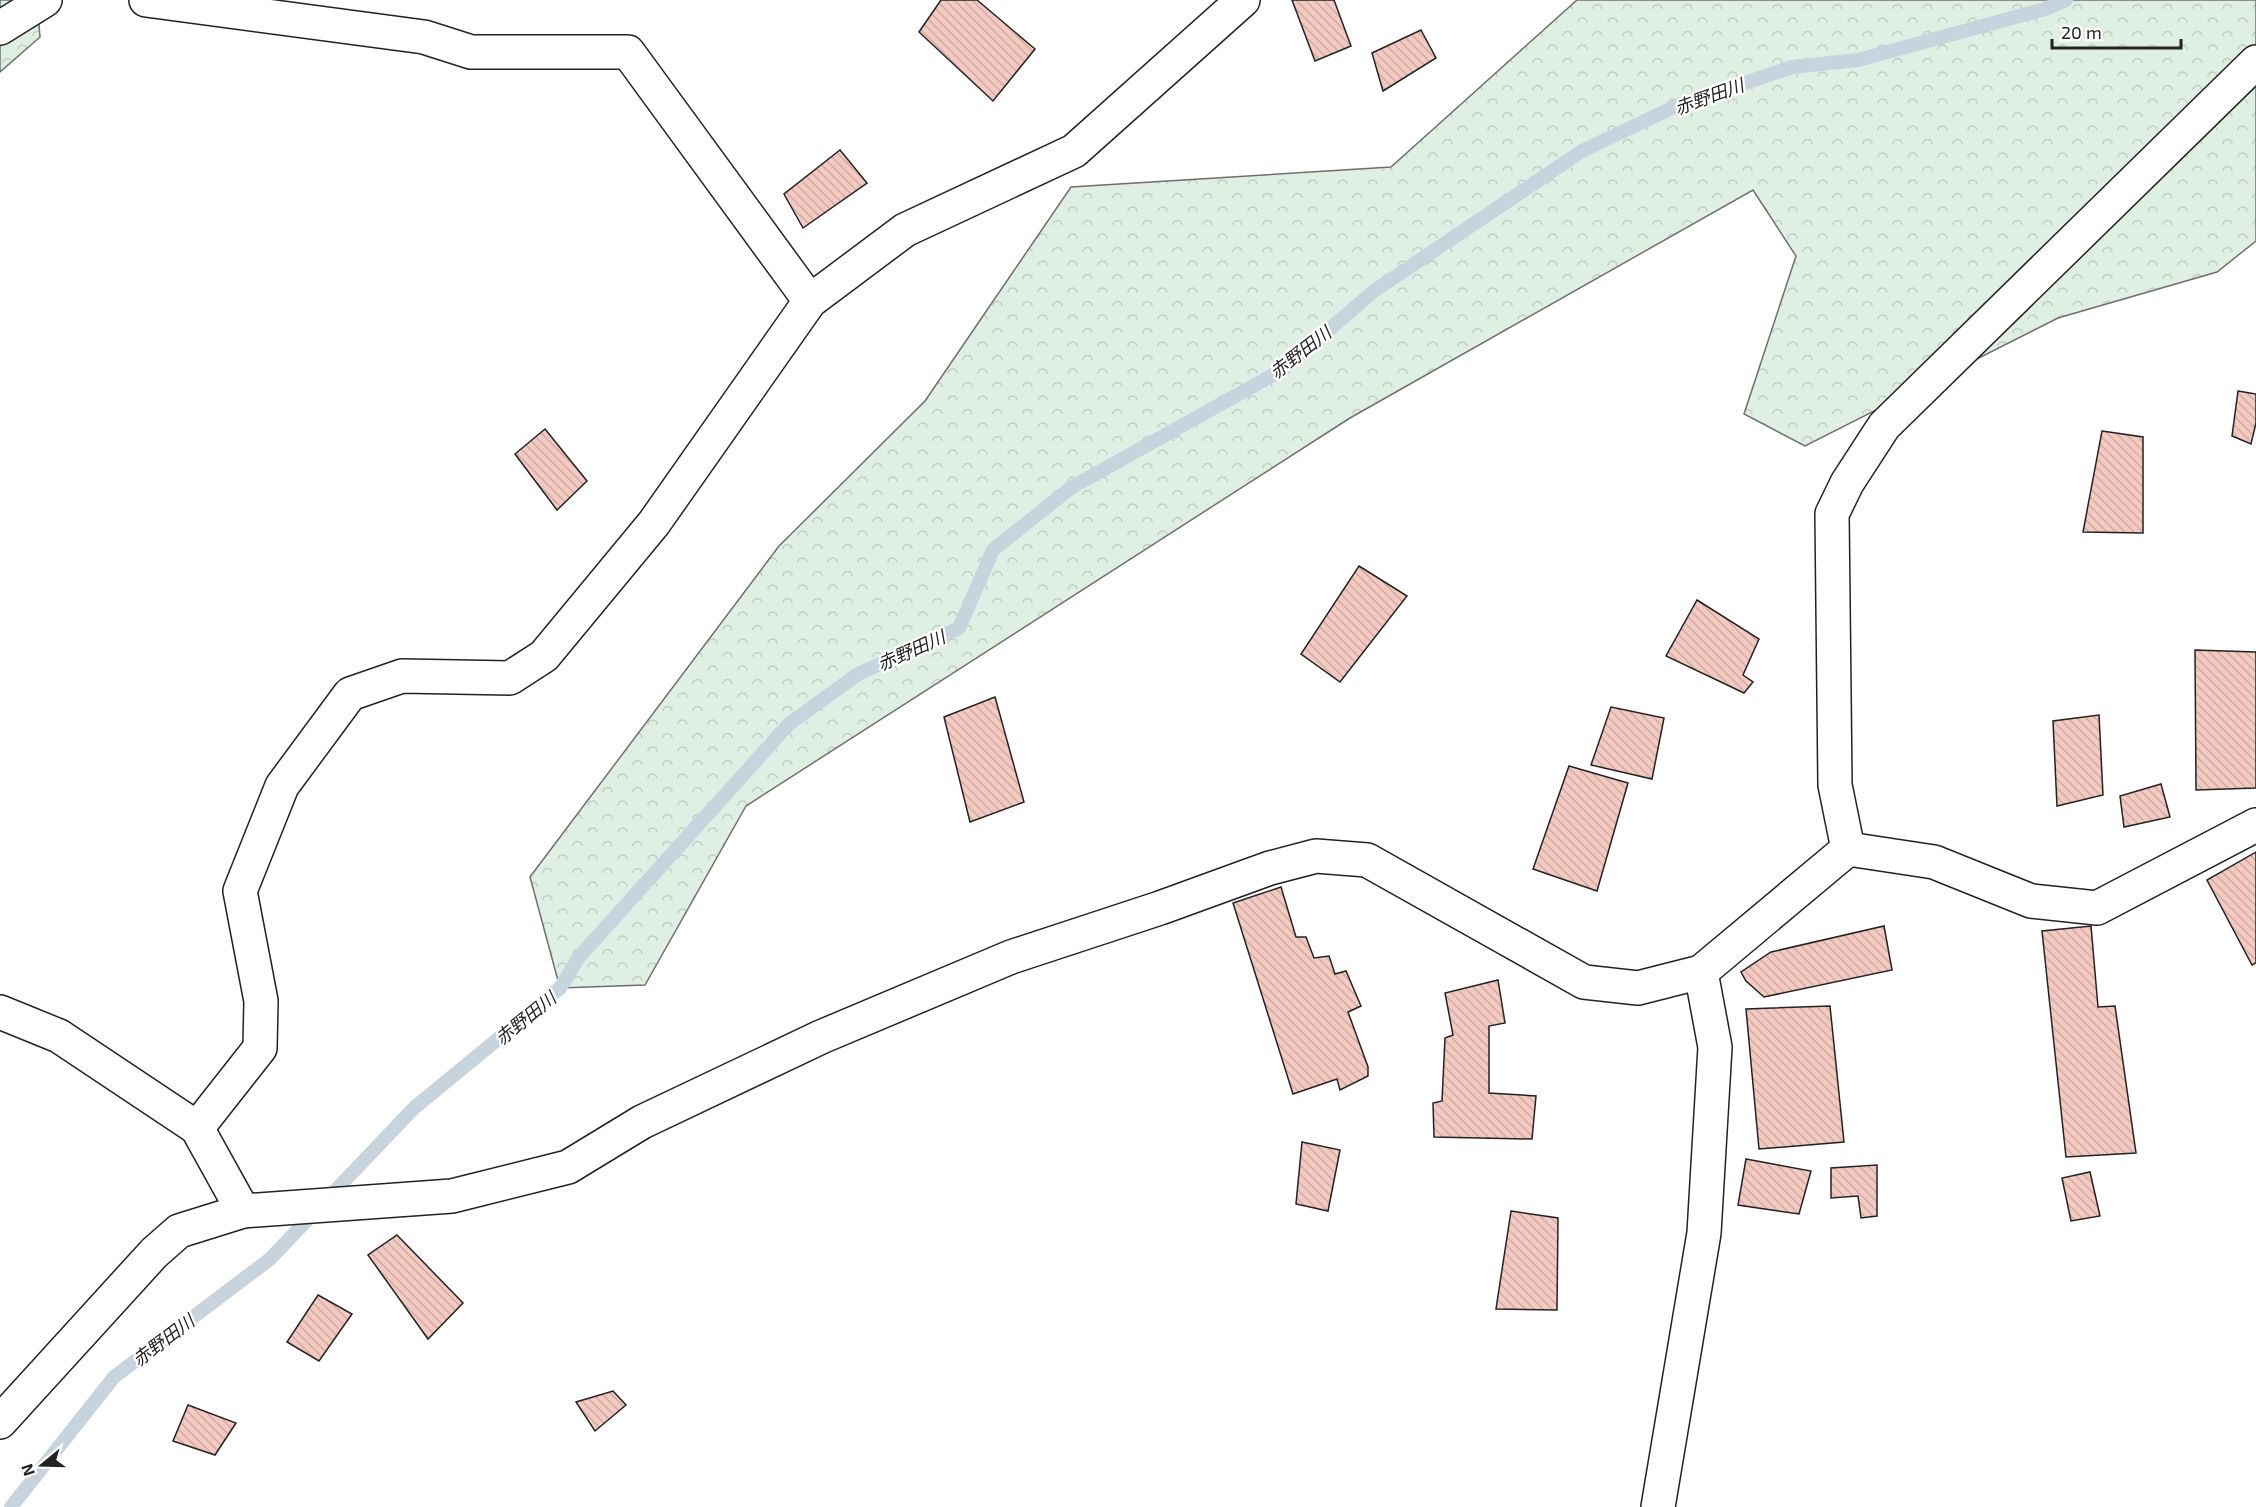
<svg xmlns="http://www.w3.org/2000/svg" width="2256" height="1507" font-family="'Exo 2','Noto Sans JP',sans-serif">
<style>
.forest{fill:url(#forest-crowns);stroke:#6f6f6f;stroke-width:1.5}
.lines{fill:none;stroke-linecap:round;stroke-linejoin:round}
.stream{stroke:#c7d3dd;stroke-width:14}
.building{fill:url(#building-back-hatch);stroke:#222;stroke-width:1.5}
.minor-casing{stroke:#222;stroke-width:36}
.minor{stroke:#fff;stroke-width:33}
.labels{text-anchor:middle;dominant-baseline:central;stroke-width:4.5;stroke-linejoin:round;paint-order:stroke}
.water-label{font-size:18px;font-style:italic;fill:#222;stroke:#fff}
</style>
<defs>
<pattern id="forest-crowns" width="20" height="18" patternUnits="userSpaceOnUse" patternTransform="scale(1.5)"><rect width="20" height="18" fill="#e0efe3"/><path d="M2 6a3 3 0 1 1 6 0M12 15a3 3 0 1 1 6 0" fill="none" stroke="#c0cdc2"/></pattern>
<pattern id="building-back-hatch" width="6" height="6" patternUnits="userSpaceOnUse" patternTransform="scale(1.5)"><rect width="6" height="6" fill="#f3c9c0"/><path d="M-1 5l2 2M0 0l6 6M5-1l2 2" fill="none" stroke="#d0aca5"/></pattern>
</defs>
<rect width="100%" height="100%" fill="#fff"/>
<!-- forest -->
<g class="forest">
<polygon points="0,0 37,0 40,37 0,72"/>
<polygon points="1577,0 2256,0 2256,241 2217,272 2058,318 1805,446 1744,414 1796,256 1753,190 1350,418 746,806 645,985 560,988 530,877 779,546 925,401 1071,187 1391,167"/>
</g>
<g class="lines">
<!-- stream -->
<polyline class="stream" points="11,1507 114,1377 270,1259 414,1108 560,988 579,957 789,724 858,674 959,628 993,550 1072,487 1282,370 1374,291 1582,151 1674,107 1792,67 1858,60 2045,9 2066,0"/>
</g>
<!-- building -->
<g class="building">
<polygon points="941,0 977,0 1035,49 993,101 919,32"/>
<polygon points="1292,0 1334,0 1351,46 1315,61"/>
<polygon points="1421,30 1436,58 1383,91 1372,53"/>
<polygon points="840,150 867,183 803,228 784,194"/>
<polygon points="2238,391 2256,394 2256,423 2251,444 2232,436"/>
<polygon points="545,429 587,481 557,510 515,454"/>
<polygon points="2102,431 2143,437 2143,533 2083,532"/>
<polygon points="1359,566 1407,596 1340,682 1301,654"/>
<polygon points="1697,600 1759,639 1743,675 1753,682 1744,693 1666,656"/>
<polygon points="2195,650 2256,652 2256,788 2196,790"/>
<polygon points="995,697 1024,802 970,822 944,717"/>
<polygon points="1611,707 1664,718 1652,779 1591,765"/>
<polygon points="2099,715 2103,795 2057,806 2053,721"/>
<polygon points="1569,766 1628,783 1597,891 1533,869"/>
<polygon points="2161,784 2170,817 2124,827 2120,796"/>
<polygon points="2256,852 2256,963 2252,965 2207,880"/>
<polygon points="1281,887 1296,937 1306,937 1314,958 1329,956 1335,974 1346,971 1361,1006 1348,1012 1368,1067 1368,1076 1340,1090 1337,1079 1293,1094 1233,903"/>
<polygon points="1884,926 1892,970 1764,997 1746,981 1741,972 1771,952"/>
<polygon points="2091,926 2098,1007 2115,1006 2136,1153 2066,1157 2042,931"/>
<polygon points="1498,980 1505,1023 1489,1026 1489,1093 1536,1096 1532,1139 1434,1137 1433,1103 1442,1101 1445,1038 1453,1035 1445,993"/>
<polygon points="1830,1006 1844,1142 1759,1149 1746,1009"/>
<polygon points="1302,1142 1340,1150 1328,1211 1296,1204"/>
<polygon points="1746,1159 1811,1171 1799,1214 1738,1205"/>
<polygon points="1877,1165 1877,1216 1861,1218 1858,1196 1831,1198 1831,1168"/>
<polygon points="2090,1172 2100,1216 2071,1221 2062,1178"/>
<polygon points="1511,1211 1558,1218 1557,1310 1496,1309"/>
<polygon points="397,1235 463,1303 428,1339 368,1255"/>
<polygon points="318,1295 352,1314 319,1361 287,1342"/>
<polygon points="613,1391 626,1405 595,1431 576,1402"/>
<polygon points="188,1405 236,1423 215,1455 173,1441"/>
</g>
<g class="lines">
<defs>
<g id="minor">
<polyline points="146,0 424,37 471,52 628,52 810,301"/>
<polyline points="0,28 45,0"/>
<polyline points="1848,849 1835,785 1832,514 1847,483 1884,426 2256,62"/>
<polyline points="0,1012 59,1036 197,1128 243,1211"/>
<polyline points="197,1128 260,1048 261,1001 240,891 282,786 350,694 402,676 510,678 544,656 654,523 810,301 905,230 1074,151 1243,0"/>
<polyline points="0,1422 154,1253 179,1231 243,1211 452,1196 568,1167 642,1122 821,1037 1011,957 1160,908 1270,868 1316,856 1367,860 1584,982 1638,988 1701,972 1848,849 1934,862 2031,901 2097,908 2256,825"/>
<polyline points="1658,1507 1704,1233 1715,1047 1701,972"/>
</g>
</defs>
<!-- minor casing -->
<use href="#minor" class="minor-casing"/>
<!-- minor -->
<use href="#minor" class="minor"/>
</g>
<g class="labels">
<!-- water labels -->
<g class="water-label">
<text transform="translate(1709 96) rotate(-20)">赤野田川</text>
<text transform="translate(1300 352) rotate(-38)">赤野田川</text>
<text transform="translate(911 650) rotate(-24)">赤野田川</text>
<text transform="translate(525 1018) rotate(-39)">赤野田川</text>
<text transform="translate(163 1340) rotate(-37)">赤野田川</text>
</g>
</g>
<!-- north arrow -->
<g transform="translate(42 1465) rotate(251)" stroke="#ffffff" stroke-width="4.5" paint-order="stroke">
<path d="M0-4.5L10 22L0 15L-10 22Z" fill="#222222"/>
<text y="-9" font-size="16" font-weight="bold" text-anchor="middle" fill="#222222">N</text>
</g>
<!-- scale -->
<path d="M2052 39v9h129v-9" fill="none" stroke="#222222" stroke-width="3"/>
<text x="2061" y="39" font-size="18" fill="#222222" stroke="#ffffff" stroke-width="4.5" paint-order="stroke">20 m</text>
</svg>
